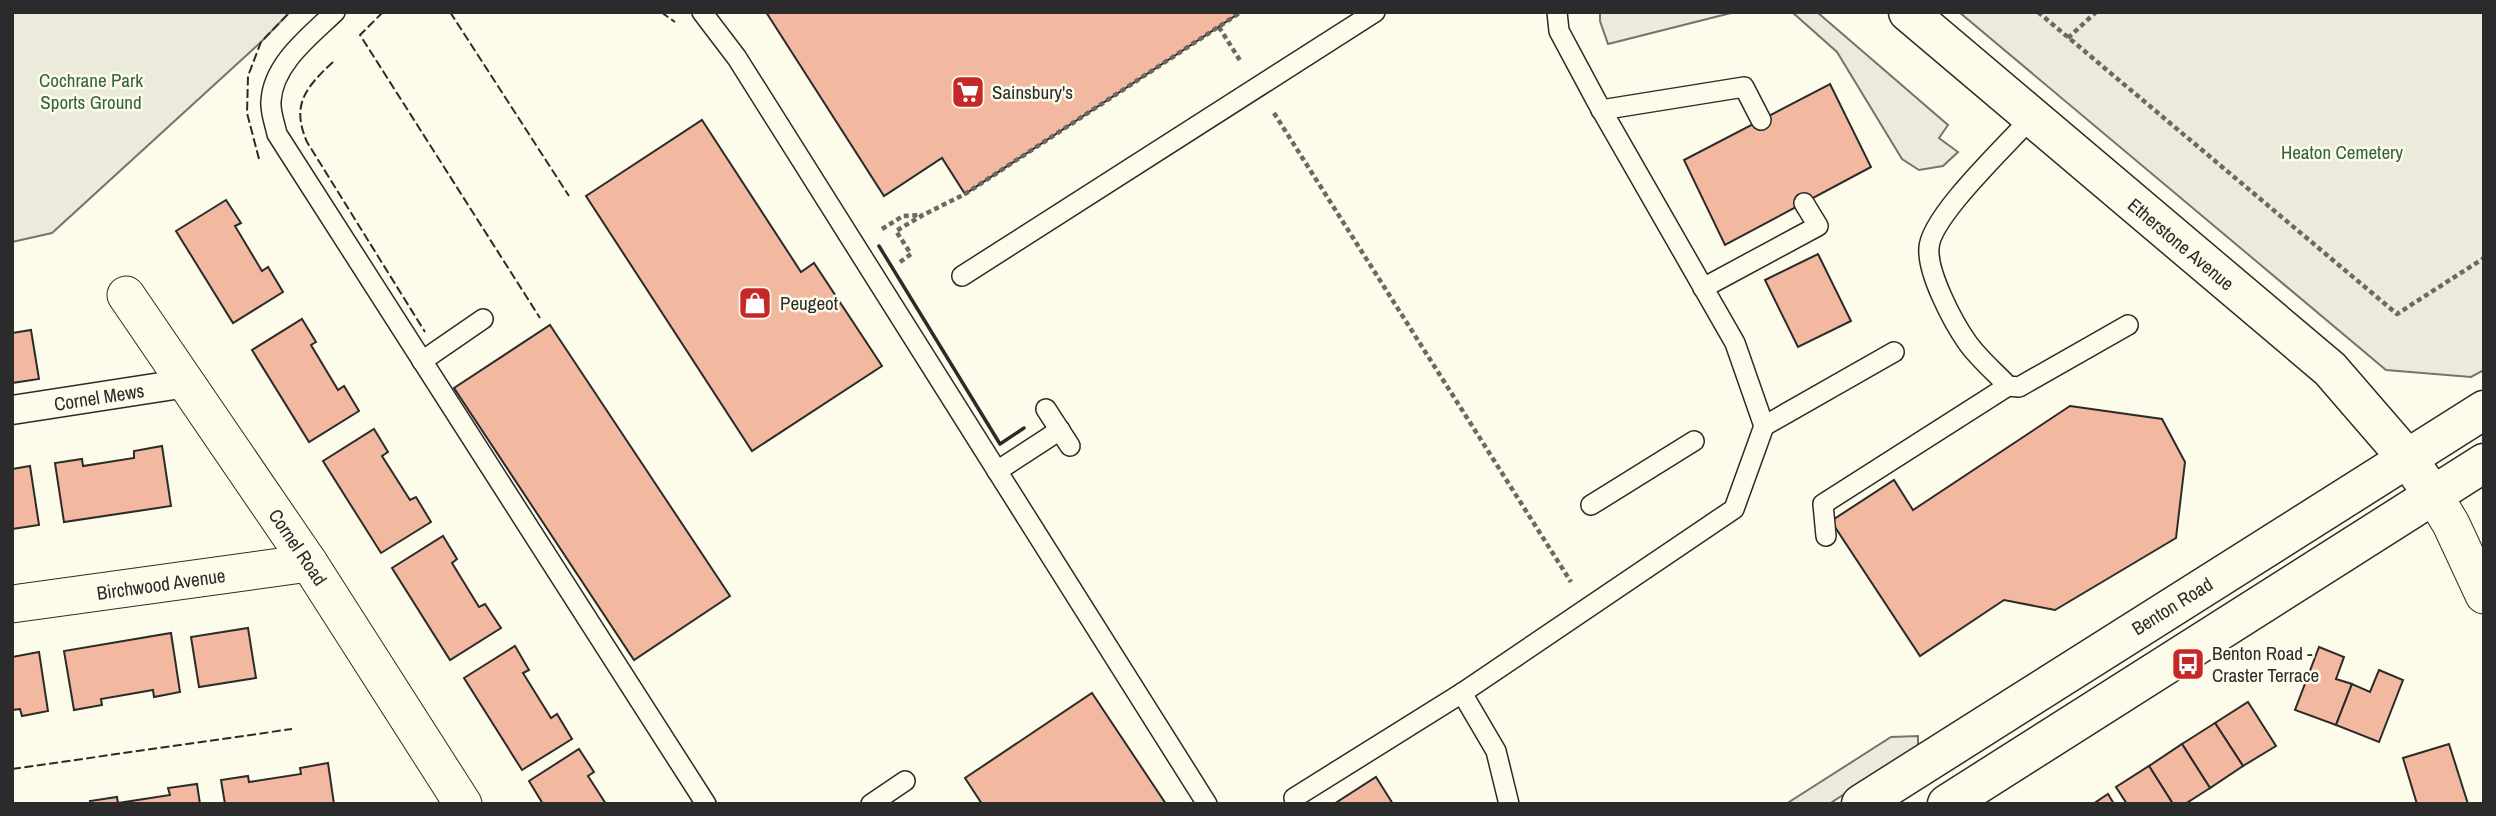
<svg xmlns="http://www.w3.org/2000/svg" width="2496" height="816" font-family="'Archivo Narrow',sans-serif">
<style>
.green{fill:#ecebdb;stroke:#74746e;stroke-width:2}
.building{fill:#f2b8a0;stroke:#2b2b2b;stroke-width:2}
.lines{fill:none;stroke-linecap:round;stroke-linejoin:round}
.service-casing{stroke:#2b2b2b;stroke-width:22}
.pedestrian-casing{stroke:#2b2b2b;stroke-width:31}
.minor-casing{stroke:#2b2b2b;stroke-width:39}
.tertiary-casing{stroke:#2b2b2b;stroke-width:41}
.primary-casing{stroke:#2b2b2b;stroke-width:41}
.path{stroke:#6a6964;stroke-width:4.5;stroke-dasharray:5 3.5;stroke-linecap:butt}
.service{stroke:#fdfbea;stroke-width:19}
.pedestrian{stroke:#fdfbea;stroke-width:28}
.minor{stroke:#fdfbea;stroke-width:37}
.tertiary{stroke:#fdfbea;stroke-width:38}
.primary{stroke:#fdfbea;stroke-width:38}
.fence{stroke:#2b2b2b;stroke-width:2;stroke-dasharray:9 3.5;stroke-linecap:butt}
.wall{stroke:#2b2b2b;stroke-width:3.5}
.labels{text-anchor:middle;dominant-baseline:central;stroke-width:5;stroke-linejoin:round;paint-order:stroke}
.park-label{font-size:19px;fill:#34623c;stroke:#fdfbea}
.poi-label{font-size:19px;fill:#2b2b2b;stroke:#fdfbea;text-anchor:start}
.street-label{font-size:19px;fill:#2b2b2b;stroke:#fdfbea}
</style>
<rect width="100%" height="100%" fill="#fdfbea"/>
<!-- green -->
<g class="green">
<polygon points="12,12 290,12 261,42 52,233 12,242"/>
<polygon points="1600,12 1735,12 1608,44 1600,21"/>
<polygon points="1792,12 1817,12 1948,125 1939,138 1958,152 1943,166 1919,170 1902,159 1837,52"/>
<polygon points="1959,12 2484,12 2484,370 2471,377 2386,370"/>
<polygon points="1918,736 1918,746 1829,804 1786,804 1891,737"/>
</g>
<!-- building -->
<g class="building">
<polygon points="766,12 1241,12 965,194 942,158 884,196"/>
<polygon points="1830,84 1871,167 1725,245 1684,160"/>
<polygon points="702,120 801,272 814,263 882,366 752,451 586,196"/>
<polygon points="226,200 241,223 235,226 262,271 268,267 283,292 233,323 176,231"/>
<polygon points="1818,254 1851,321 1798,347 1765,280"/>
<polygon points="302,319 316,342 311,345 338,390 344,386 359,411 309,442 252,350"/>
<polygon points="550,325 730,596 634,660 454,388"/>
<polygon points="31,330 39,379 12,383 12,333"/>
<polygon points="2070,406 2162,419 2185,462 2176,538 2055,610 2004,600 1920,656 1831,521 1894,480 1913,510"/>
<polygon points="374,429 388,452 382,456 410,500 416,497 431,522 381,553 323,461"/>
<polygon points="162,446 171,506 64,522 55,463 82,459 83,466 134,458 134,451"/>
<polygon points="30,466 39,525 12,529 12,469"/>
<polygon points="443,536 457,559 452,563 479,607 485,604 501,628 450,660 392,568"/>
<polygon points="248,628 256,678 199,687 191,637"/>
<polygon points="171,633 180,692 154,697 153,690 101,699 102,705 74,710 64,651"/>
<polygon points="515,646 529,670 523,673 551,718 557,714 572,739 522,770 464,678"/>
<polygon points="2319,647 2344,657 2336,679 2352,684 2336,725 2295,710"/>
<polygon points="39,652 48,711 22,716 20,709 12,710 12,657"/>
<polygon points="2379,670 2403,680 2379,742 2336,725 2352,684 2370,692"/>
<polygon points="1092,693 1166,804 982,804 965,778"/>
<polygon points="2248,702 2276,746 2243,766 2215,723"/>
<polygon points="2215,723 2243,766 2210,788 2182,744"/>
<polygon points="2182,744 2210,788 2185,804 2173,804 2149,766"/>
<polygon points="2449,744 2468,804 2417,804 2403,758"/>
<polygon points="579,749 594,772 588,776 606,804 543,804 529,781"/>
<polygon points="328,763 334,804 225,804 221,780 248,776 249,782 301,774 300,768"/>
<polygon points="2149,766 2173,804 2127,804 2116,787"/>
<polygon points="1376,777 1393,804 1334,804"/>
<polygon points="197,784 200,804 91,804 90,801 117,797 118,803 170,795 168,788"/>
<polygon points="2108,794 2114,804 2093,804"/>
</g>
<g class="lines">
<defs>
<g id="service">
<path d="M335,12c-25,24 -62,52 -64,89 -1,11 4,23 6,33l429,670"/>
<polyline points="702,12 737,58 1207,804"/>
<polyline points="1601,110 1744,87 1761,120"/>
<path d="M2031,118c-23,26 -101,99 -102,130 -2,25 24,74 38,94 11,16 28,30 41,44l11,1 109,-62"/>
<polyline points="962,276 1375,12"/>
<polyline points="1703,288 1818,226 1804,203"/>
<polyline points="422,361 483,319"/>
<polyline points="1046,409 1070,446"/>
<polyline points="1764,426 1894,352"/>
<polyline points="997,471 1060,430"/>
<polyline points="1591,505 1694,441"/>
<polyline points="1826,536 1823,504 2008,386"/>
<polyline points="1462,693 1496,751 1509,804"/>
<polyline points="1294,798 1462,693 1734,509 1764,426 1735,343 1597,102 1559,31 1557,12"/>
<polyline points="871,804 905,781"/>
</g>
<polyline id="pedestrian" points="12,410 187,383"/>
<g id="minor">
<polyline points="126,295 309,563 463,804"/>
<polyline points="2434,496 2451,524 2484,595"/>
<polyline points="12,604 309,563"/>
</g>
<polyline id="tertiary" points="1908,12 2330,369 2407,458 2434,496"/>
<g id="primary">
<polyline points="1861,804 2484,410"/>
<polyline points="1947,804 2484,463"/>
</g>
</defs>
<!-- service casing -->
<use href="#service" class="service-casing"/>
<!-- pedestrian casing -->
<use href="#pedestrian" class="pedestrian-casing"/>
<!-- minor casing -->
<use href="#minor" class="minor-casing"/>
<!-- tertiary casing -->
<use href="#tertiary" class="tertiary-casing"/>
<!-- primary casing -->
<use href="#primary" class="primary-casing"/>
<!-- path -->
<g class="path">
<polyline points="2038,12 2397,314 2484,258"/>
<polyline points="1219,27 1241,62"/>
<polyline points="2068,38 2096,12"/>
<polyline points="1274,113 1571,582"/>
<polyline points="882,229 903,216 922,215"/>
<polyline points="900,262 911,254 896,231 923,215 965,194 1241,12"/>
</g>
<!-- service -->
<use href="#service" class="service"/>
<!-- pedestrian -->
<use href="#pedestrian" class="pedestrian"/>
<!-- minor -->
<use href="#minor" class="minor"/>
<!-- tertiary -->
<use href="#tertiary" class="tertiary"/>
<!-- primary -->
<use href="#primary" class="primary"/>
<!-- fence -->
<g class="fence">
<polyline points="383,12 360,35 540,318"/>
<polyline points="450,12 569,196"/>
<polyline points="661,12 675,22"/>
<path d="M333,62c-28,26 -42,43 -26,80l118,190"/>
<polyline points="259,159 247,113 248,76 261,42 290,12"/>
<polyline points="12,769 292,729"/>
</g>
<!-- wall -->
<polyline class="wall" points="879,246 1000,444 1024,428"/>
</g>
<!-- icons -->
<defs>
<symbol id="supermarket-square" viewBox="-11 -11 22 22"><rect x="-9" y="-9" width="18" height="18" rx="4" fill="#c62828" stroke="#fdfbea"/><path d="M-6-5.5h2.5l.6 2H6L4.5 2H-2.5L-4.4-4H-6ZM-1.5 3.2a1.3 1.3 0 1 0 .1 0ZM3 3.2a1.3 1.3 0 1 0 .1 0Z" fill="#fff"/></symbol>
<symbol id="shop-square" viewBox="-11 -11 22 22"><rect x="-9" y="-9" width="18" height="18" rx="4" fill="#c62828" stroke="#fdfbea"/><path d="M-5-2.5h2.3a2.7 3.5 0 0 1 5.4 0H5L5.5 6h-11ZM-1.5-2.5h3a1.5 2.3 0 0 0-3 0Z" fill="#fff"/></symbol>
<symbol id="bus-square" viewBox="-11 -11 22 22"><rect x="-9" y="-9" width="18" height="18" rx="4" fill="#c62828" stroke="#fdfbea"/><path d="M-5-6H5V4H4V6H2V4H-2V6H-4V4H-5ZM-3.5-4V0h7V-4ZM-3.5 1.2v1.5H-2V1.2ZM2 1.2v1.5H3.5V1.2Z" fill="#fff"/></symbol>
</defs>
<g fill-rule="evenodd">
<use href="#supermarket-square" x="949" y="73" width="38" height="38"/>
<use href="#shop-square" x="736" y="284" width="38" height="38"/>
<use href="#bus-square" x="2169" y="645" width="38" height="38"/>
</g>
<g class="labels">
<!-- park labels -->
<g class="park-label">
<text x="91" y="80">Cochrane Park<tspan x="91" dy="22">Sports Ground</tspan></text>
<text x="2342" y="152">Heaton Cemetery</text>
</g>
<!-- poi labels -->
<g class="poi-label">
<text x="992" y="92">Sainsbury's</text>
<text x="780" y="303">Peugeot</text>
<text x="2212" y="653">Benton Road -<tspan x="2212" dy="22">Craster Terrace</tspan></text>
</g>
<!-- street labels -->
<g class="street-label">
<text transform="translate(2181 244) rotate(40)">Etherstone Avenue</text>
<text transform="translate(99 397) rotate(-9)">Cornel Mews</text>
<text transform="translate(298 547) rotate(56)">Cornel Road</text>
<text transform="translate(161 584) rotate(-8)">Birchwood Avenue</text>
<text transform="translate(2172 606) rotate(-32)">Benton Road</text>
</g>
</g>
<!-- border -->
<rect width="2496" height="816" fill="none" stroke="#2b2b2b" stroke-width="28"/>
</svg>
